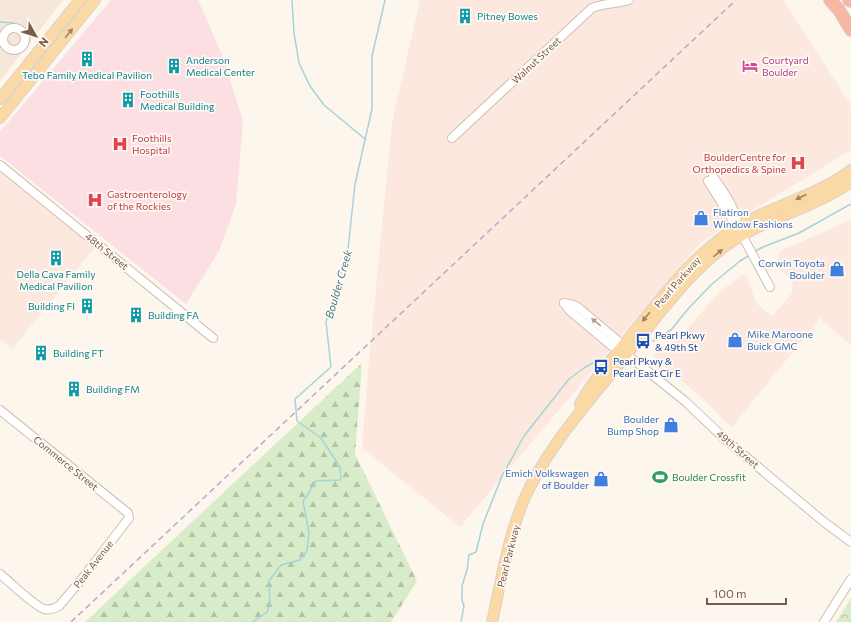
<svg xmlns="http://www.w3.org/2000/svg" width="851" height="622" font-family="Commissioner,sans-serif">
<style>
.residential{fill:#f5e8da}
.commercial{fill:#fde8e0}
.medical{fill:#fbdfe3}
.forest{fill:url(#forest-firs)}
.park{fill:url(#park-crowns)}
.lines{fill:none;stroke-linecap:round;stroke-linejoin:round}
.stream{stroke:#a5d3da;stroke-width:1.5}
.minor-casing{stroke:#d1beb0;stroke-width:10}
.major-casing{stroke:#dad1cd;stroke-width:12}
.highway-casing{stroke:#dad1cd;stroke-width:14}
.minor{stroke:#fff;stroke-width:8}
.major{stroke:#fbd9a5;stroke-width:10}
.highway{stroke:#f7b7a3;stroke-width:12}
.rail{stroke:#b9a8c9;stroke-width:1.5;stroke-dasharray:6 4;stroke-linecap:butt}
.oneway{fill:#a18267}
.oneway2{fill:#af9d94}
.labels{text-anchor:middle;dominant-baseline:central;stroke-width:3.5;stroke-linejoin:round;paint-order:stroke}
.culture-label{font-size:10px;fill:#0d838f;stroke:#fffaf3;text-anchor:start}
.street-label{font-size:10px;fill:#7a5c4d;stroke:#fffaf3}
.hotel-label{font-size:10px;fill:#b23c85;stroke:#fffaf3;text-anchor:start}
.health-label{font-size:10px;fill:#be3a42;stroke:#fffaf3;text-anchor:start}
.shop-label{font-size:10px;fill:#366cbe;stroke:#fffaf3;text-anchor:end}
.transit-label{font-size:10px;fill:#164399;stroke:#fffaf3;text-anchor:start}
.leisure-label{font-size:10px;fill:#27864d;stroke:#fffaf3;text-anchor:start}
.water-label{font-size:11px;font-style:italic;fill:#437c86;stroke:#fffaf3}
</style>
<defs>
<pattern id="forest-firs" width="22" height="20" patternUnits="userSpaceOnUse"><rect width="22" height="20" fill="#d8ecc9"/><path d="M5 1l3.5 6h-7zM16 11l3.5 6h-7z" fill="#b4c2a5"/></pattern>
<pattern id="park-crowns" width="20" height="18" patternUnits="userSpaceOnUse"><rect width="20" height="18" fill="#d8ecc9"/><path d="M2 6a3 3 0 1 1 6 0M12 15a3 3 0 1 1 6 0" fill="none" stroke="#b4c2a5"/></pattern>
</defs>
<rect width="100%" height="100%" fill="#fdf6ec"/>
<!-- residential -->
<polygon class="residential" points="0,0 63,0 0,81"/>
<!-- commercial -->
<g class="commercial">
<polygon points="420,0 783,0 851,105 851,150 701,242 460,527 362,448 369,360 392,123"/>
<polygon points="0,169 95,247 12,349 0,339"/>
<polygon points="851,220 851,345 823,322 821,317 732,427 724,421 708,403 652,356 681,337 698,316 722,290 743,275 747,277 756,303 772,316 792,293 793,286 787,275 781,270 775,268 780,251"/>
</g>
<!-- medical -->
<polygon class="medical" points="111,0 198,0 223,57 243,121 236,204 219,251 186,304 0,156 0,132"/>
<!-- forest -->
<polygon class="forest" points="362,363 355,454 417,581 391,622 85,622"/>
<!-- park -->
<polygon class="park" points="851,598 851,622 836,622"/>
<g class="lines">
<!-- stream -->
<g class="stream">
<polyline points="292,0 294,33 299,63 310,86 324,105 365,139"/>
<polyline points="0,22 14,23"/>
<polyline points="754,252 763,247 799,233 851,204"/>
<polyline points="653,341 671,330 688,309 712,284 740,261 750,255"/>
<polyline points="253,622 267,612 270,603 269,581 281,565 300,560 307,551 309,532 303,502 316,481 341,480 340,467 321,438 297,421 295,399 331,367 326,322 348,249 355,184 372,109 372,56 385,0"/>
<polyline points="461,622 464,606 462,600 462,586 467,570 469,555 476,552 483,524 502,476 524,436 569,379 584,368 596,361"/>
<polyline points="850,622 851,621"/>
</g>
<defs>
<g id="minor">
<circle cx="14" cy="39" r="11"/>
<path d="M452,138l140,-130c12,-5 24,-4 37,-8"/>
<polyline points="0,165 213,338"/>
<path d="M713,177c10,13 25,34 24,50"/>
<polyline points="708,181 742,235 770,287"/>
<polyline points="564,303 570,311 613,347 620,349 686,402 726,440 782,487 824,522 851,542"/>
<polyline points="564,303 574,305 579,308 618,341 620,349"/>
<path d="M0,410l128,103 1,5 -47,61 -23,27c-5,3 -10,4 -15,3 -11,-4 -34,-27 -44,-35"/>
<polyline points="824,622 851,579"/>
</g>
<g id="major">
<polyline points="0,99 80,0"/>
<polyline points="0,118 95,0"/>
<path d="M580,404c13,-24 32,-45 49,-66 33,-40 63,-83 108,-111 36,-22 80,-31 114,-57"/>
<path d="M492,622c9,-40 15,-81 31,-120 24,-56 67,-101 104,-148 31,-38 60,-80 100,-109 38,-27 86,-36 124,-63"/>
</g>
<g id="highway">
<polyline points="830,0 839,10 851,30"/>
<polyline points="849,0 851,1"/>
</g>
</defs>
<!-- minor casing -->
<use href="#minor" class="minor-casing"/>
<!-- major casing -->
<use href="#major" class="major-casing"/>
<!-- highway casing -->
<use href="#highway" class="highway-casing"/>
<!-- minor -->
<use href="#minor" class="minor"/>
<!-- major -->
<use href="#major" class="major"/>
<!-- highway -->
<use href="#highway" class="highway"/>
<!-- rail -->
<polyline class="rail" points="71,622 736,0"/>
</g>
<!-- one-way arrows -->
<defs><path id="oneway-solid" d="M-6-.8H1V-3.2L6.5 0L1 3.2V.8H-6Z"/></defs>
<g class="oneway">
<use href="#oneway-solid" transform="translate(69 33) rotate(-51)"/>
<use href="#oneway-solid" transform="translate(801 197) rotate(155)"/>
<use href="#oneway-solid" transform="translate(718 253) rotate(-39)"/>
<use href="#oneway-solid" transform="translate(646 317) rotate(129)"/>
</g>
<use class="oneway2" href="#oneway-solid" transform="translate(596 322) rotate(-141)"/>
<!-- icons -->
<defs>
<symbol id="building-bare" viewBox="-9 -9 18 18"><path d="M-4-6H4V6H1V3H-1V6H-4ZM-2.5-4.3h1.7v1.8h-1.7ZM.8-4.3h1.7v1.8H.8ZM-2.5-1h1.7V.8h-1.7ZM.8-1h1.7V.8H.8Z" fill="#0f9aa8" stroke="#fffaf3" stroke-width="2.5" paint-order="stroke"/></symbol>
<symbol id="hotel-bare" viewBox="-9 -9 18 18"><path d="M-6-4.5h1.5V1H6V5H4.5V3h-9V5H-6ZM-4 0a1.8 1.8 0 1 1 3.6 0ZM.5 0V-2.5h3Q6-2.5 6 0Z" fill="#d1479c" stroke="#fffaf3" stroke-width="2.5" paint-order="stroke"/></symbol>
<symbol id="hospital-bare" viewBox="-9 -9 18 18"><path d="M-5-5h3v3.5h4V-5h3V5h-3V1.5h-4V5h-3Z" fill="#e0444e" stroke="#fffaf3" stroke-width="2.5" paint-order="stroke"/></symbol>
<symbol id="shop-bare" viewBox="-9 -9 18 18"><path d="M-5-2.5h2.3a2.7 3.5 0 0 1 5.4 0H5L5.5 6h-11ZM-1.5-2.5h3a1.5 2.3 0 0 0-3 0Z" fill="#3f7fe0" stroke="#fffaf3" stroke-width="2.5" paint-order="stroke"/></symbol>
<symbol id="bus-bare" viewBox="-9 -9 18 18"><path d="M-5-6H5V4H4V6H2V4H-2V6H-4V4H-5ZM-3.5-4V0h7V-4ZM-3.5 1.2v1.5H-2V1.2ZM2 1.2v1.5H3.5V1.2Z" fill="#1a4fb4" stroke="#fffaf3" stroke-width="2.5" paint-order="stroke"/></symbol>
<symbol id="stadium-bare" viewBox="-9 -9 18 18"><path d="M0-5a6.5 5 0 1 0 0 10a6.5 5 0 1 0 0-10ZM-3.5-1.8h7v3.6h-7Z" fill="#2e9e5b" stroke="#fffaf3" stroke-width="2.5" paint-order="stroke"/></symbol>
</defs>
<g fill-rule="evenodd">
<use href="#building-bare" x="454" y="5" width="22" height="22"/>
<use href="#building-bare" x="76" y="48" width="22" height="22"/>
<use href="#building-bare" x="163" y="55" width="22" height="22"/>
<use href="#hotel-bare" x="739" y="55" width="22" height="22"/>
<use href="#building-bare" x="117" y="89" width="22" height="22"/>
<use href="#hospital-bare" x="109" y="133" width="22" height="22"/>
<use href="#hospital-bare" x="787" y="152" width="22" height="22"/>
<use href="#hospital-bare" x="84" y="189" width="22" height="22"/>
<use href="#shop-bare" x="690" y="207" width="22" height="22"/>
<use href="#building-bare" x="45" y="247" width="22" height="22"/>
<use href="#shop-bare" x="826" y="258" width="22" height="22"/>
<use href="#building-bare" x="76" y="295" width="22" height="22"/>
<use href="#building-bare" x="125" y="304" width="22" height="22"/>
<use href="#shop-bare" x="724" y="329" width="22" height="22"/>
<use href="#bus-bare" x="632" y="330" width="22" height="22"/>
<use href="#building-bare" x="30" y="342" width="22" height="22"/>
<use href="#bus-bare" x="590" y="356" width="22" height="22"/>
<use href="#building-bare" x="63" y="378" width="22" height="22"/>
<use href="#shop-bare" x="660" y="414" width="22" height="22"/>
<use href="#stadium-bare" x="649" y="466" width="22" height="22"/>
<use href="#shop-bare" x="590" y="468" width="22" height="22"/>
</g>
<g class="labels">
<!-- culture labels -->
<g class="culture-label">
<text x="477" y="16">Pitney Bowes</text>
<text x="186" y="60">Anderson<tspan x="186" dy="12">Medical Center</tspan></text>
<text x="87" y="75" text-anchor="middle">Tebo Family Medical Pavilion</text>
<text x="140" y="94">Foothills<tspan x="140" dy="12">Medical Building</tspan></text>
<text x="56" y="274" text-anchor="middle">Della Cava Family<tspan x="56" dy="12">Medical Pavilion</tspan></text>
<text x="75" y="306" text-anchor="end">Building FI</text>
<text x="148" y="315">Building FA</text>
<text x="53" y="353">Building FT</text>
<text x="86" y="389">Building FM</text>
</g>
<!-- street labels -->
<g class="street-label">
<text transform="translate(536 60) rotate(-43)">Walnut Street</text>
<text transform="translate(107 251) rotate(39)">48th Street</text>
<text transform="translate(677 282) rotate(-49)">Pearl Parkway</text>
<text transform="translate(738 449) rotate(41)">49th Street</text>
<text transform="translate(66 463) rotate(39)">Commerce Street</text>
<text transform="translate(508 556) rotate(-76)">Pearl Parkway</text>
<text transform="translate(93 564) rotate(-52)">Peak Avenue</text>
</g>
<!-- hotel labels -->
<g class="hotel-label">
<text x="762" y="60">Courtyard<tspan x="762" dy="12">Boulder</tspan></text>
</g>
<!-- health labels -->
<g class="health-label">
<text x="132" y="138">Foothills<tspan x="132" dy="12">Hospital</tspan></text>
<text x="786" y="157" text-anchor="end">BoulderCentre for<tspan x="786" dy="12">Orthopedics &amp; Spine</tspan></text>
<text x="107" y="194">Gastroenterology<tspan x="107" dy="12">of the Rockies</tspan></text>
</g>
<!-- shop labels -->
<g class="shop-label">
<text x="713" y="212" text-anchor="start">Flatiron<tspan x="713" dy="12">Window Fashions</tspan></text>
<text x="825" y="263">Corwin Toyota<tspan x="825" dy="12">Boulder</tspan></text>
<text x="747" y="334" text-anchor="start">Mike Maroone<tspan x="747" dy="12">Buick GMC</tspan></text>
<text x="659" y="419">Boulder<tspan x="659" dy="12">Bump Shop</tspan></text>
<text x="589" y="473">Emich Volkswagen<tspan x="589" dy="12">of Boulder</tspan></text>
</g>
<!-- transit labels -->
<g class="transit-label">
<text x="655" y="335">Pearl Pkwy<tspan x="655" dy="12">&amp; 49th St</tspan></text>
<text x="613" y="361">Pearl Pkwy &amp;<tspan x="613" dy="12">Pearl East Cir E</tspan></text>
</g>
<!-- leisure labels -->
<g class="leisure-label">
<text x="672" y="477">Boulder Crossfit</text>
</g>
<!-- water labels -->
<g class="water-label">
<text transform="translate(338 284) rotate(-74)">Boulder Creek</text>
</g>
</g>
<!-- north arrow -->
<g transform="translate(36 36) rotate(129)" stroke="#fffaf3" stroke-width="3" paint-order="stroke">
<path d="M0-3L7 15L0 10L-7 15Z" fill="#7a5c4d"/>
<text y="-6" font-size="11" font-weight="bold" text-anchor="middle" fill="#7a5c4d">N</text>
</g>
<!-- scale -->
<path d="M707 598v6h79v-6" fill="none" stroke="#7a5c4d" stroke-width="2"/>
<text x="713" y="598" font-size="12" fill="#7a5c4d" stroke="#fffaf3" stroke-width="3" paint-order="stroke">100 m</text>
</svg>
